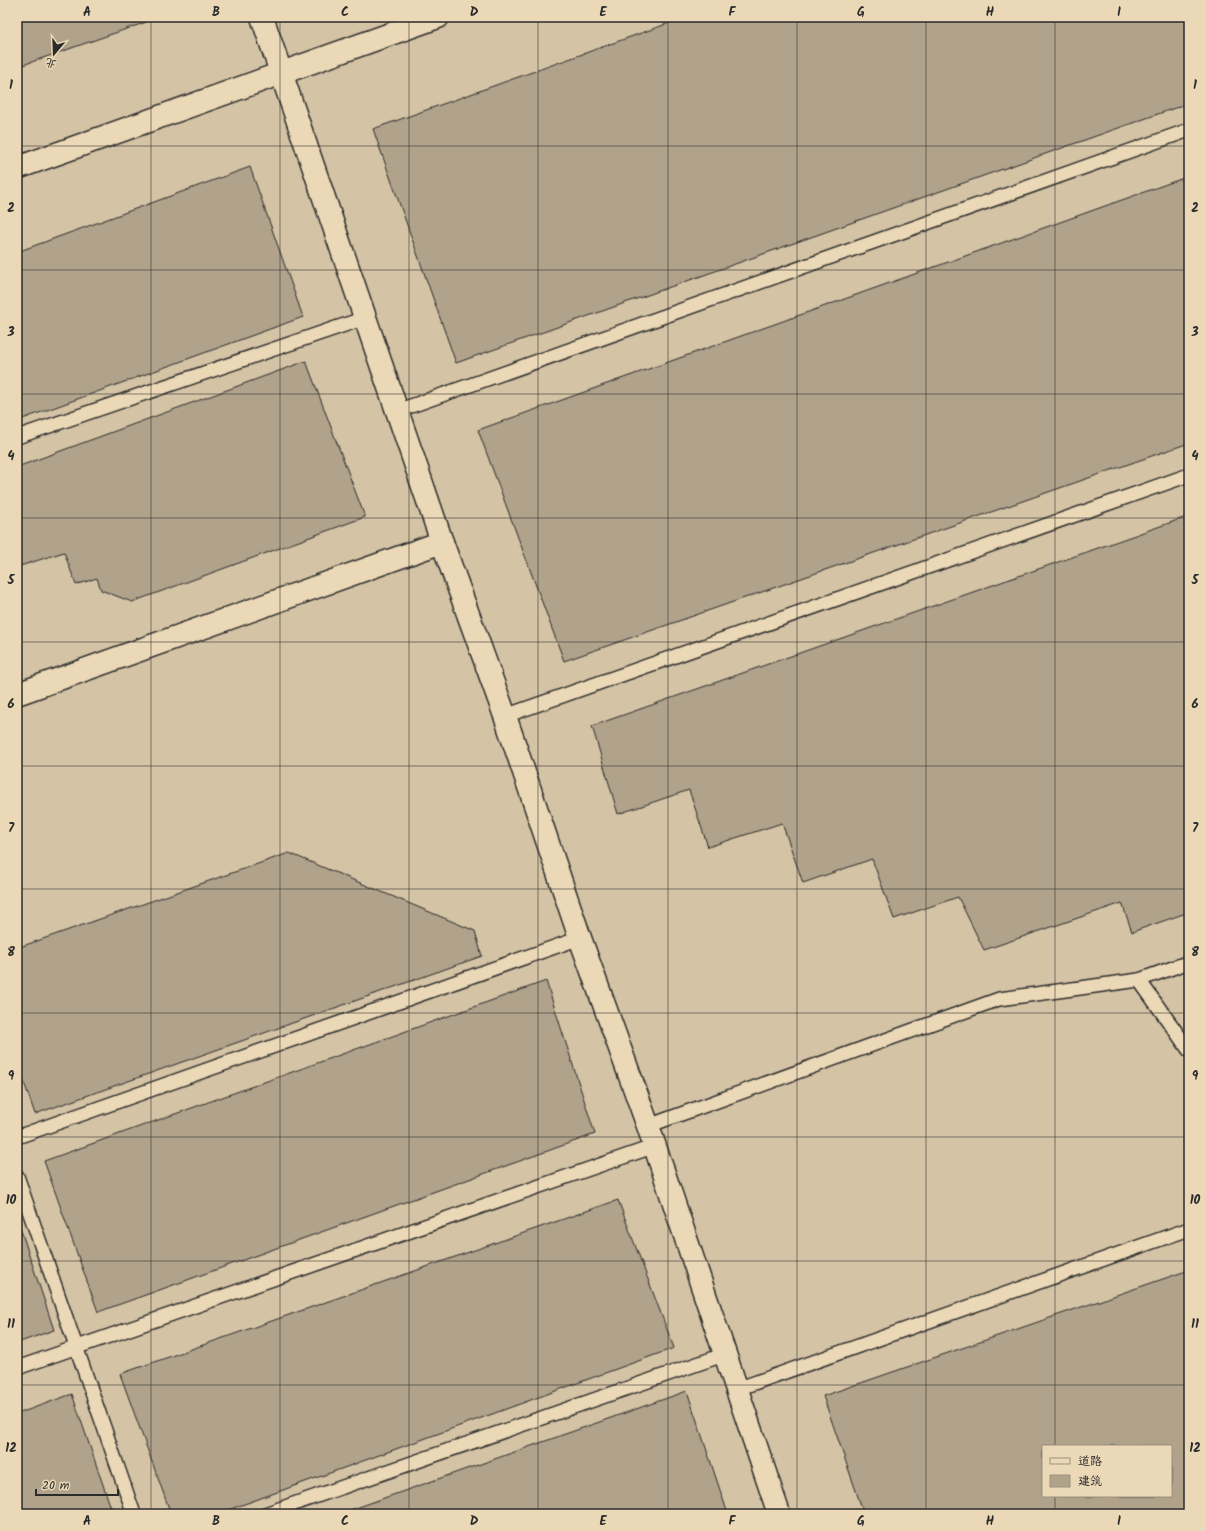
<svg xmlns="http://www.w3.org/2000/svg" width="1206" height="1531" font-family="Kalam,'LXGW WenKai TC',sans-serif">
<style>
.built{fill:#d4c3a5;fill-rule:evenodd}
.building{fill:#b0a28b;stroke:#2b2b2b;fill-rule:evenodd}
.lines{fill:none;stroke-linecap:round;stroke-linejoin:round}
.lane-casing{stroke:#2b2b2b;stroke-width:16}
.street-casing{stroke:#2b2b2b;stroke-width:25}
.lane{stroke:#ebd8b6;stroke-width:13}
.street{stroke:#ebd8b6;stroke-width:22}
.grid{fill:none;stroke:#2b2b2b;stroke-width:1;stroke-opacity:0.55}
.neatline{fill:none;stroke:#2b2b2b;stroke-width:1.5}
.grid-label{font-size:13px;text-anchor:middle;font-weight:bold;fill:#2b2b2b}
</style>
<rect width="100%" height="100%" fill="#e3d1b0"/>
<filter id="ink" filterUnits="userSpaceOnUse"><feTurbulence type="fractalNoise" baseFrequency=".025" numOctaves="2"/><feDisplacementMap in="SourceGraphic" scale="8" xChannelSelector="R" yChannelSelector="G"/><feConvolveMatrix kernelMatrix="1 2 1 2 8 2 1 2 1" color-interpolation-filters="sRGB"/></filter>
<g filter="url(#ink)">
<!-- built -->
<path class="built" d="M17,17h1172v1497h-1172zM1043,1446h128v50h-128z"/>
<!-- building -->
<g class="building">
<polygon points="17,17 161,17 17,67"/>
<polygon points="686,17 1189,17 1189,103 456,363 373,129"/>
<polygon points="250,167 303,317 17,421 17,252"/>
<polygon points="1189,176 1189,443 564,661 478,430"/>
<polygon points="306,361 365,517 132,602 101,590 97,578 76,585 64,552 17,567 17,467"/>
<polygon points="1189,516 1189,912 1132,932 1122,903 984,950 958,897 894,919 872,859 803,883 782,823 708,847 689,790 618,814 592,726"/>
<polygon points="289,853 475,931 482,956 35,1114 17,1062 17,948"/>
<polygon points="546,981 595,1134 98,1312 44,1161"/>
<polygon points="618,1200 674,1348 217,1514 171,1514 120,1374"/>
<polygon points="17,1218 54,1330 17,1343"/>
<path d="M1189,1270v244h-325l-41,-118zM1043,1446h128v50h-128z"/>
<polygon points="687,1391 728,1514 339,1514"/>
<polygon points="72,1394 113,1514 17,1514 17,1414"/>
</g>
<g class="lines">
<defs>
<g id="lane">
<polyline points="397,411 1189,130"/>
<polyline points="17,437 365,318"/>
<polyline points="505,716 1189,475"/>
<polyline points="1139,980 1189,1050"/>
<polyline points="648,1126 999,999 1139,980 1189,962"/>
<polyline points="17,1137 580,938"/>
<polyline points="17,1176 134,1514"/>
<polyline points="17,1368 655,1146"/>
<polyline points="737,1389 1189,1229"/>
<polyline points="265,1514 726,1354"/>
</g>
<g id="street">
<polyline points="262,17 442,542 505,716 580,938 648,1126 779,1514"/>
<polyline points="17,168 438,17"/>
<polyline points="17,694 442,542"/>
</g>
</defs>
<!-- lane casing -->
<use href="#lane" class="lane-casing"/>
<!-- street casing -->
<use href="#street" class="street-casing"/>
<!-- lane -->
<use href="#lane" class="lane"/>
<!-- street -->
<use href="#street" class="street"/>
</g>
</g>
<!-- grid -->
<path class="grid" d="M151,17v1497M280,17v1497M409,17v1497M538,17v1497M668,17v1497M797,17v1497M926,17v1497M1055,17v1429M17,146h1172M17,270h1172M17,394h1172M17,518h1172M17,642h1172M17,766h1172M17,889h1172M17,1013h1172M17,1137h1172M17,1261h1172M17,1385h1172M1055,1496v18"/>
<!-- margin -->
<rect width="1206" height="1531" fill="none" stroke="#ebd8b6" stroke-width="44"/>
<!-- legend -->
<rect x="1042" y="1445" width="130" height="52" fill="#ebd8b6" stroke="#9e937e"/>
<rect x="1050" y="1458" width="20" height="6" fill="#ebd8b6" stroke="#9e937e"/>
<text x="1078" y="1465" font-size="12" fill="#2b2b2b">道路</text>
<rect x="1050" y="1475" width="20" height="12" fill="#b0a28b" stroke="#9e937e"/>
<text x="1078" y="1485" font-size="12" fill="#2b2b2b">建筑</text>
<!-- north arrow -->
<g transform="translate(54 54) rotate(199)" stroke="#ebd8b6" stroke-width="3" paint-order="stroke">
<path d="M0-3L7 15L0 10L-7 15Z" fill="#2b2b2b"/>
<text y="-6" font-size="11" font-weight="bold" text-anchor="middle" fill="#2b2b2b">北</text>
</g>
<!-- scale -->
<path d="M36 1489v6h82v-6" fill="none" stroke="#2b2b2b" stroke-width="2"/>
<text x="42" y="1489" font-size="12" fill="#2b2b2b" stroke="#ebd8b6" stroke-width="3" paint-order="stroke">20 m</text>
<rect x="22" y="22" width="1162" height="1487" class="neatline"/>
<g class="grid-label">
<text x="87" y="16">A</text>
<text x="216" y="16">B</text>
<text x="345" y="16">C</text>
<text x="474" y="16">D</text>
<text x="603" y="16">E</text>
<text x="732" y="16">F</text>
<text x="861" y="16">G</text>
<text x="990" y="16">H</text>
<text x="1119" y="16">I</text>
<text x="11" y="89">1</text>
<text x="1195" y="89">1</text>
<text x="11" y="212">2</text>
<text x="1195" y="212">2</text>
<text x="11" y="336">3</text>
<text x="1195" y="336">3</text>
<text x="11" y="460">4</text>
<text x="1195" y="460">4</text>
<text x="11" y="584">5</text>
<text x="1195" y="584">5</text>
<text x="11" y="708">6</text>
<text x="1195" y="708">6</text>
<text x="11" y="832">7</text>
<text x="1195" y="832">7</text>
<text x="11" y="956">8</text>
<text x="1195" y="956">8</text>
<text x="11" y="1080">9</text>
<text x="1195" y="1080">9</text>
<text x="11" y="1204">10</text>
<text x="1195" y="1204">10</text>
<text x="11" y="1328">11</text>
<text x="1195" y="1328">11</text>
<text x="11" y="1452">12</text>
<text x="1195" y="1452">12</text>
<text x="87" y="1525">A</text>
<text x="216" y="1525">B</text>
<text x="345" y="1525">C</text>
<text x="474" y="1525">D</text>
<text x="603" y="1525">E</text>
<text x="732" y="1525">F</text>
<text x="861" y="1525">G</text>
<text x="990" y="1525">H</text>
<text x="1119" y="1525">I</text>
</g>
</svg>
